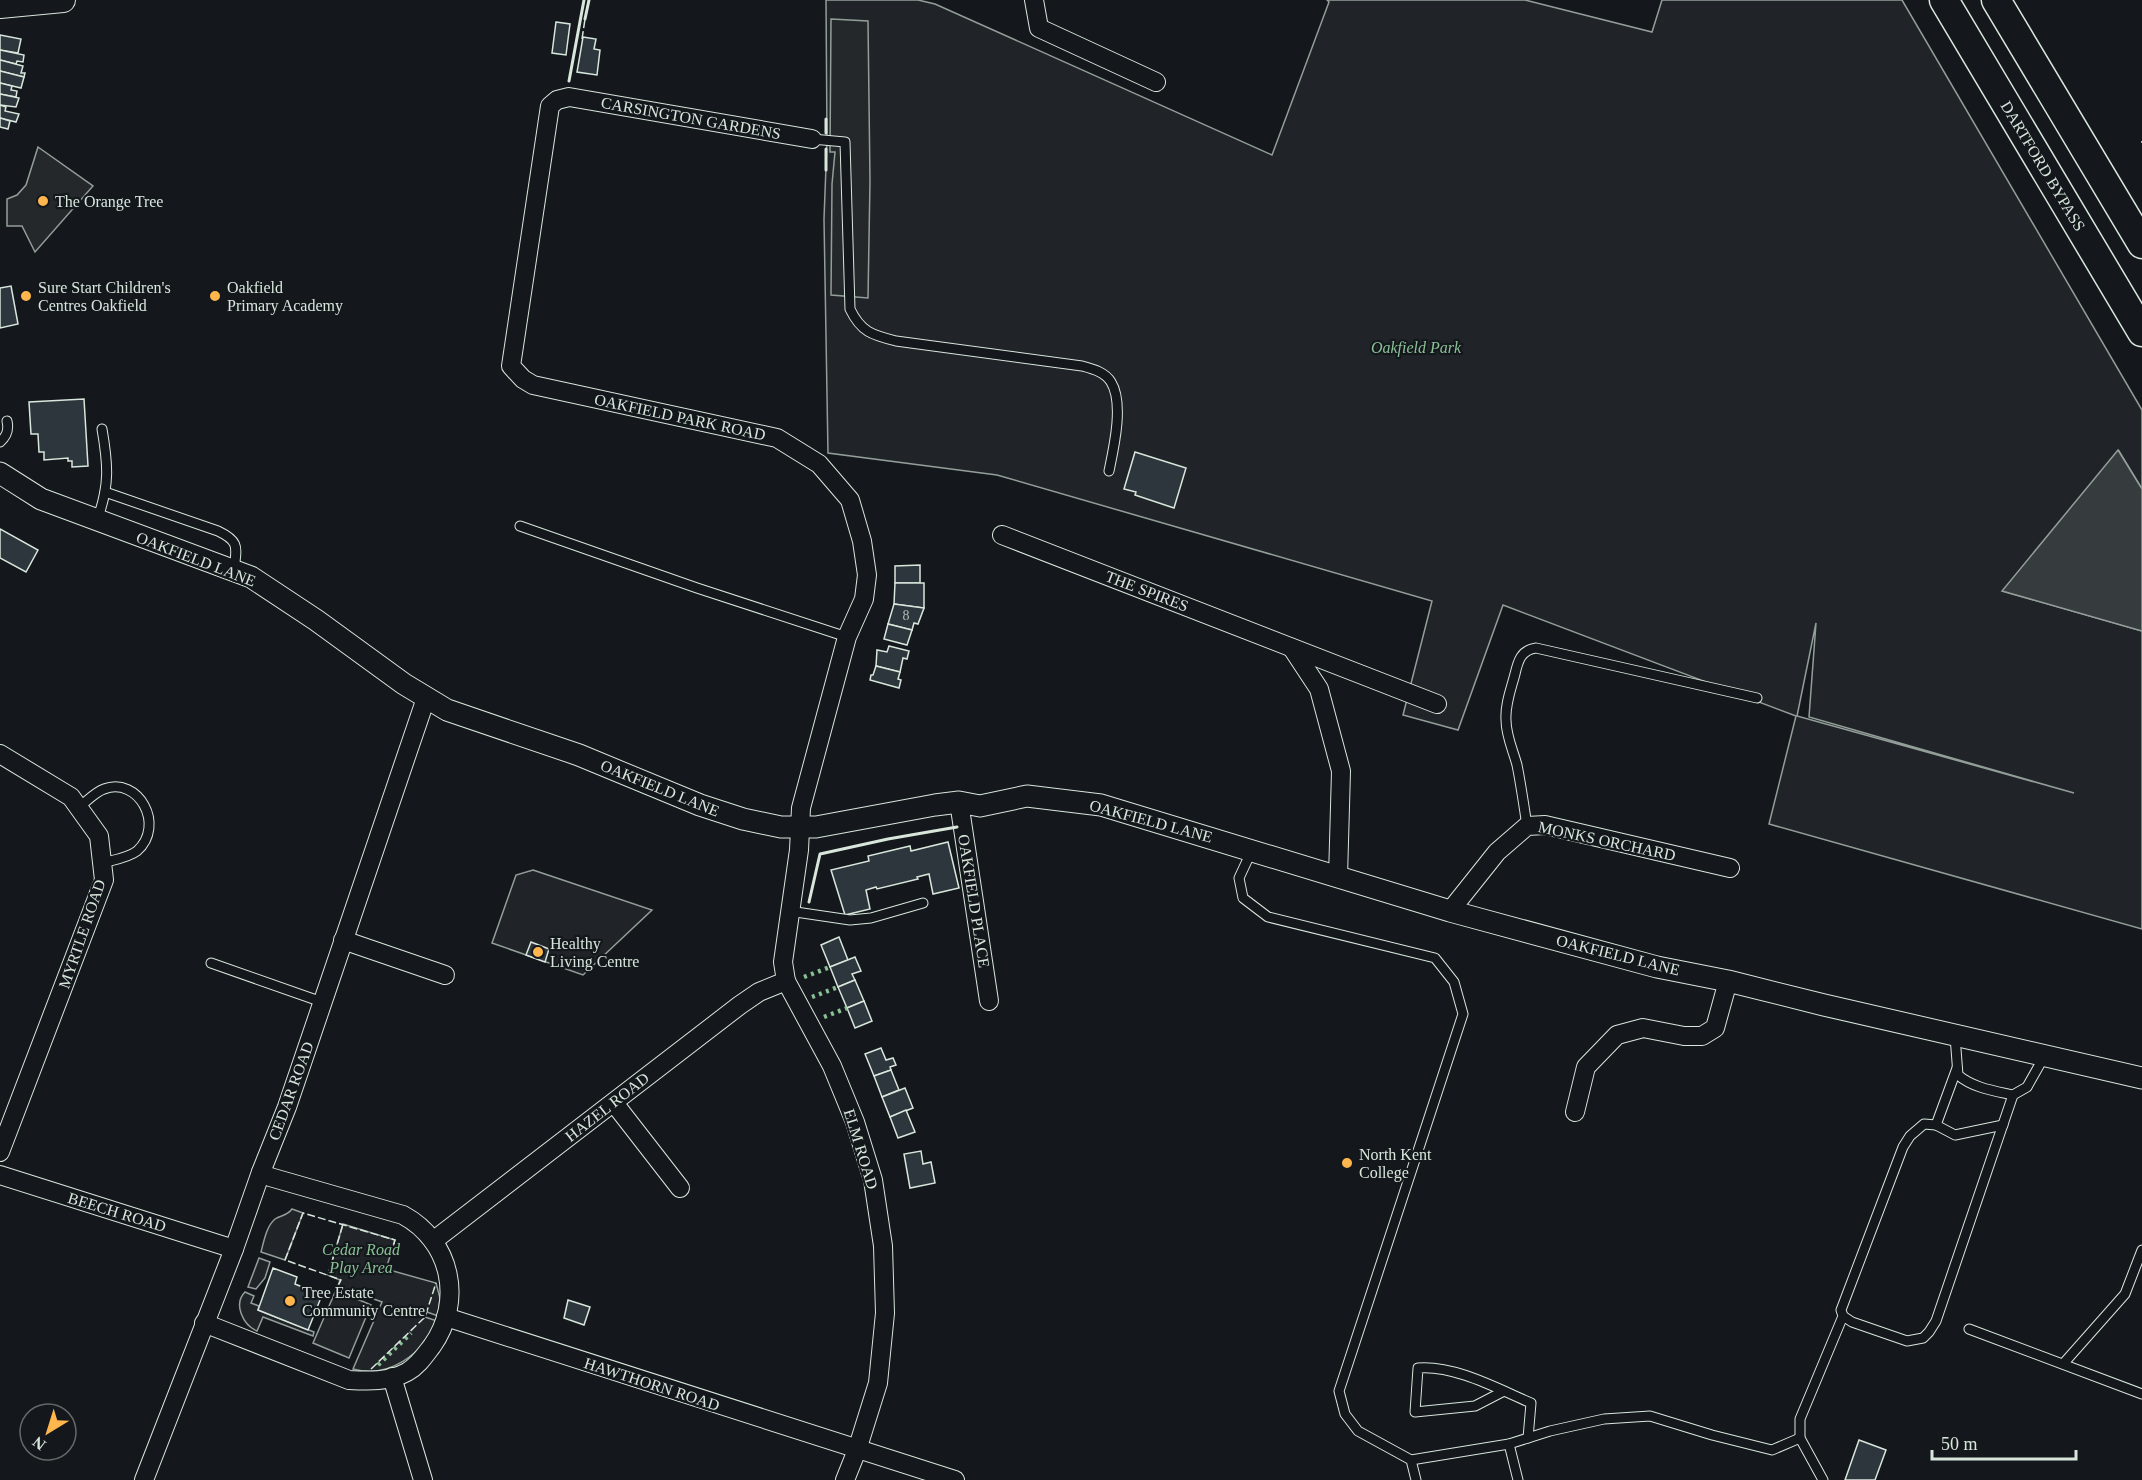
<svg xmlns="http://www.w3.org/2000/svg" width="2142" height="1480" font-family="Georgia,serif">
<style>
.green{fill:#202428;stroke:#939e99;stroke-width:1.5;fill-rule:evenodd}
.parking{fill:#24282b;stroke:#939e99;stroke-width:1.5}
.water{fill:#363b3e;stroke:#939e99;stroke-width:1.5}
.building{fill:#2c363c;stroke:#d8e6dc;stroke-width:1.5}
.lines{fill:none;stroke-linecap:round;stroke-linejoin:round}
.service-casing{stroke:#d8e6dc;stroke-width:11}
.minor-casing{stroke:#d8e6dc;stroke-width:20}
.tertiary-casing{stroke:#d8e6dc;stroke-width:23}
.secondary-casing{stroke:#d8e6dc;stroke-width:26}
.trunk-casing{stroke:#d8e6dc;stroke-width:31}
.service{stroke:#14181c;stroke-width:9}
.minor{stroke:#14181c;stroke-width:18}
.tertiary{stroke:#14181c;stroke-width:21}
.secondary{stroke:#14181c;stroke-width:24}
.trunk{stroke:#14181c;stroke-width:28}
.hedge{stroke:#8ac095;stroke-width:4.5;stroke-dasharray:3 4.5;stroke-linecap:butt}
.fence{stroke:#d8e6dc;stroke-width:1.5;stroke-dasharray:8 3;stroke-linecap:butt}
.wall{stroke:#d8e6dc;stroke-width:3}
.poi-dot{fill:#ffb74d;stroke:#14181c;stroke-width:2}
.labels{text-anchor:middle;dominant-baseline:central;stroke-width:4.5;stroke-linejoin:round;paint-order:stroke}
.number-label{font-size:14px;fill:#adbab4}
.street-label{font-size:16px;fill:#d8e6dc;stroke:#14181c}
.poi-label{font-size:16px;fill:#d8e6dc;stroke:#14181c;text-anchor:start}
.park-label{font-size:16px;font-style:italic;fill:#8ac095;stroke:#14181c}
</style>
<rect width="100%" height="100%" fill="#14181c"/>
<!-- green -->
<g class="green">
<path d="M826,0h92l17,4 337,151 57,-153 -2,-2h198l127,32 10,-32h240l240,410v79l-23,-38 -116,140 139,40v298l-373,-105 27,-108 -293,-111 -45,125 -55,-15 29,-114 -435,-126 -169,-22 -4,-234 3,-79zM1816,623l-7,94 265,76 -277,-77z"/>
<polygon points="533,870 652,910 583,975 492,943 516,875"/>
<path d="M292,1209l11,4 -18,47 -24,-8c3,-11 5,-25 14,-33 6,-4 12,-3 17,-10z"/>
<path d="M343,1224l52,16 -9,29 50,14 4,15 -2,18 -11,-4 -2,5 12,4c-14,33 -48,58 -84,48l29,-67 -44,-16 2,-6 -12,-5z"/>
<polygon points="259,1258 270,1262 265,1278 256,1289 248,1287"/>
<polygon points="336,1290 371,1305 349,1358 313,1343"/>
<path d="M245,1292l9,4 -3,7 8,3 -1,4 56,22 -1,4 -50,-19 -6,14c-14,-6 -24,-27 -12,-39z"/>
</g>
<!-- parking -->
<g class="parking">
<polygon points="831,19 868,21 870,181 868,298 831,295 832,184 835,152 830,152"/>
<polygon points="38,147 93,186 35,252 22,226 7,226 7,199 17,195 26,185"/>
</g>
<!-- water -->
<polygon class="water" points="2118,450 2142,489 2142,631 2002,591"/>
<!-- building -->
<g class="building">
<polygon points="556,22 570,24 566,55 552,53"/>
<polygon points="0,35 21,39 18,53 0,50"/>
<polygon points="583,37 596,39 594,49 600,50 597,75 577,72"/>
<polygon points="0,50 24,55 23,62 17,61 16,64 0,60"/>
<polygon points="0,60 23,66 21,73 25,73 24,77 0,71"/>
<polygon points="0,71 24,77 21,88 0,83"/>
<polygon points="0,83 12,86 11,90 17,91 16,97 0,94"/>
<polygon points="0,94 19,98 16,107 0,105"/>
<polygon points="0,105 6,107 5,111 19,114 16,122 0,118"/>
<polygon points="0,118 10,121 8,129 0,127"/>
<polygon points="11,286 18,324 0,328 0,288"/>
<polygon points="84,399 88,466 72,467 72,461 68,461 68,458 44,460 44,452 39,452 38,434 31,434 29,402"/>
<polygon points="1135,452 1186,468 1174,508 1135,495 1136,492 1124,489"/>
<polygon points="0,529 38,550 26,572 0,558"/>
<polygon points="920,565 920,583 895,583 895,566"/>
<polygon points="895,583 924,583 924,608 894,604"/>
<polygon points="894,604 924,608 918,624 914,623 912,630 888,624"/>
<polygon points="888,624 912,630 907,645 884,639"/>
<polygon points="889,646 909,651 907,659 903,658 900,672 876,666 877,650 887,652"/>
<polygon points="876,666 900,672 898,679 901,680 899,688 870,680 871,675 873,675"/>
<polygon points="948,842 959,888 933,894 929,874 917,877 918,879 877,889 876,887 866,890 870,909 845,915 831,870 869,861 868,856 910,846 911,851"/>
<polygon points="839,937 848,960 830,967 821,945"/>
<polygon points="531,942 549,949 545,962 526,955"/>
<polygon points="855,957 861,971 852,974 855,980 838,987 830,967"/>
<polygon points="855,980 864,1001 847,1008 838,987"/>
<polygon points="864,1001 872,1021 855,1028 847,1008"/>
<polygon points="881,1048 886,1060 893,1058 896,1065 890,1067 891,1070 874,1076 865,1054"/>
<polygon points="891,1070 899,1090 882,1097 874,1076"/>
<polygon points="905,1088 913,1108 890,1117 882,1097"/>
<polygon points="906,1110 915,1132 898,1138 890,1117"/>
<polygon points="921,1151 923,1164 931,1162 935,1183 910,1188 904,1154"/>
<polygon points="273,1268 297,1277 295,1284 322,1295 308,1330 258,1310"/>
<polygon points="568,1300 590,1307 584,1325 564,1318"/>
<polygon points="1859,1440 1886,1450 1875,1480 1845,1480"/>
</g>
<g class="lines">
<defs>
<g id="service">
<path d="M812,139l33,3 5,167c11,23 22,26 46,32l186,25c11,3 23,6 29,16 13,21 3,65 -2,89"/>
<path d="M0,442c7,-6 9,-12 7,-21"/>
<path d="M105,492l113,39c23,11 18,17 16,40"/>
<path d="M97,520c13,-35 11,-56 5,-91"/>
<polyline points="520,526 697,588 847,637"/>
<path d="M78,808c8,-6 17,-16 26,-19 34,-13 62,36 33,62 -9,7 -24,9 -35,12"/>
<path d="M1527,826c-3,-20 -6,-41 -10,-61 -4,-15 -11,-29 -11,-45 -1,-16 5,-31 9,-46 3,-13 6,-24 21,-26l221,50"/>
<polyline points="1252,850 1239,878 1243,898 1268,917 1435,958 1454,982 1463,1014 1339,1391 1345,1414 1358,1431 1411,1460 1416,1480"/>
<polyline points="789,911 850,920 871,918 923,903"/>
<polyline points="211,963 322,1002"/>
<path d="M1955,1036l3,39c15,13 37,16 55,20l14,-8 18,-32"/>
<polyline points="1957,1068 1936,1125 1924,1124 1910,1136 1903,1147 1841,1310 1843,1316 1852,1322 1907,1341 1923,1338 1929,1332 1936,1321 2013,1095"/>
<polyline points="1936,1125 1955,1135 2003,1125"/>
<polyline points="1969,1329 2142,1394"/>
<polyline points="2063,1364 2125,1294 2142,1250"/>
<path d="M1504,1391l-29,15 -60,6 3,-44c37,-3 80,21 113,35l-3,35"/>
<polyline points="1509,1444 1518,1480"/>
<polyline points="1411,1460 1509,1444 1550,1431 1604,1419 1650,1416 1712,1435 1772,1450 1800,1438"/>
<polyline points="1823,1480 1800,1438 1800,1419 1843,1316"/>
</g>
<g id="minor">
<polyline points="1034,0 1039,28 1156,82"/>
<polyline points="812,139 569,97 557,100 550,106 511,366 523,379 533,385 777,438 819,464 850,500 862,541 867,575 864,599 847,637 801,808 799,850 783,962 786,981 832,1066 855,1122 873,1180 883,1246 885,1313 878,1383 857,1450 845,1480"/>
<polyline points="1002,535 1437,704"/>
<polyline points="1292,648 1319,689 1341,771 1338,877"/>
<polyline points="0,754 71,797 99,836 104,880 0,1152"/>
<polyline points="959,802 989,1001"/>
<polyline points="1450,911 1497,852 1527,826 1545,825 1730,868"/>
<polyline points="343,940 445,975"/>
<polyline points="614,1103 680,1188"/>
<polyline points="1575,1112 1586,1067 1617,1035 1643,1028 1684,1036 1702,1036 1715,1028 1728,981"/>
<polyline points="0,1175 234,1249"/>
<polyline points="433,1241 740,1005 759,992 786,981"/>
<polyline points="446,1317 955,1480"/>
<path d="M204,1323l145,57c19,1 40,2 58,-8 11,-6 18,-17 25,-26 32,-45 19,-105 -29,-131l-133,-38 -9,-5"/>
<polyline points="392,1377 423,1480"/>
<polyline points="144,1480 234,1249 261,1172 287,1107 426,698"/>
</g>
<polyline id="tertiary" points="0,473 41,499 251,577 316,620 404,684 447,710 579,755 700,805 743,819 781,827 816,827 935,805 959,802 980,806 1027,796 1101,805 1450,911 1657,967 1728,981 1824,1005 2142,1078"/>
<polyline id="secondary" points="0,6 63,0"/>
<g id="trunk">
<polyline points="1944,0 2142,332"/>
<polyline points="1996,0 2142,244"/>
</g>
</defs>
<!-- service casing -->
<use href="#service" class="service-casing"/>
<!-- minor casing -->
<use href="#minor" class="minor-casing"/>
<!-- tertiary casing -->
<use href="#tertiary" class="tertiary-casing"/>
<!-- secondary casing -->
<use href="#secondary" class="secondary-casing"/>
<!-- trunk casing -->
<use href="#trunk" class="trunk-casing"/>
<!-- service -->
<use href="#service" class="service"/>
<!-- minor -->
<use href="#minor" class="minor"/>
<!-- tertiary -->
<use href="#tertiary" class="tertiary"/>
<!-- secondary -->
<use href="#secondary" class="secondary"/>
<!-- trunk -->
<use href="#trunk" class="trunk"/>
<!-- hedge -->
<g class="hedge">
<polyline points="804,977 830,967"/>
<polyline points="812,997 838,987"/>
<polyline points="824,1017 847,1008"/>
<polyline points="378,1365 411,1333"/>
</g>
<!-- fence -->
<g class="fence">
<polyline points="582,39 585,19"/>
<polyline points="2141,142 2142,142"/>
<polyline points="328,1275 343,1224"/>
<polyline points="338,1286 341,1280 285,1260 303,1213 395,1240 391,1253"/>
<polyline points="371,1369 425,1317 436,1283"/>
</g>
<!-- wall -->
<g class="wall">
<polyline points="585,19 589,0"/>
<polyline points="569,81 584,0"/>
<polyline points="826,119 826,133"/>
<polyline points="826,170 826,149"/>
<polyline points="809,902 820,854 888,839 957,827"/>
</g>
</g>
<!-- markers -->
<g class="poi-dot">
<circle cx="43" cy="201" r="6"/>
<circle cx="26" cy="296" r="6"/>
<circle cx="215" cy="296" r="6"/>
<circle cx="538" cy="952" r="6"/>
<circle cx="1347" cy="1163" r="6"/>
<circle cx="290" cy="1301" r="6"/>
</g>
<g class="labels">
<!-- number labels -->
<g class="number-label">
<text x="906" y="615">8</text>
</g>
<!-- street labels -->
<g class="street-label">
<text transform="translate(691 118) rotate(10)">CARSINGTON GARDENS</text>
<text transform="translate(2043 166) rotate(59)">DARTFORD BYPASS</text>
<text transform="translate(680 417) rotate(12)">OAKFIELD PARK ROAD</text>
<text transform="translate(196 559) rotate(21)">OAKFIELD LANE</text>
<text transform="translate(1147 591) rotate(21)">THE SPIRES</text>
<text transform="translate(660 788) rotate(22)">OAKFIELD LANE</text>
<text transform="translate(1151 821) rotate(15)">OAKFIELD LANE</text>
<text transform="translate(1607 841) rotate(12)">MONKS ORCHARD</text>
<text transform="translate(974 901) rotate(81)">OAKFIELD PLACE</text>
<text transform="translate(82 934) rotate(-71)">MYRTLE ROAD</text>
<text transform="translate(1618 955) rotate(14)">OAKFIELD LANE</text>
<text transform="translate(291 1091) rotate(-70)">CEDAR ROAD</text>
<text transform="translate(607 1107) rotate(-38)">HAZEL ROAD</text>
<text transform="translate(861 1149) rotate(73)">ELM ROAD</text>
<text transform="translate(117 1212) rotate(17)">BEECH ROAD</text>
<text transform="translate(652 1384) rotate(18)">HAWTHORN ROAD</text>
</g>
<!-- poi labels -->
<g class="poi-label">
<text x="55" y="201">The Orange Tree</text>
<text x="38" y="287">Sure Start Children's<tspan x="38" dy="18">Centres Oakfield</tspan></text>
<text x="227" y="287">Oakfield<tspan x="227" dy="18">Primary Academy</tspan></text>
<text x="550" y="943">Healthy<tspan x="550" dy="18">Living Centre</tspan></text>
<text x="1359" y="1154">North Kent<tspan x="1359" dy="18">College</tspan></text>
<text x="302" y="1292">Tree Estate<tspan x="302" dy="18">Community Centre</tspan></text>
</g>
<!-- park labels -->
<g class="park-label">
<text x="1416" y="347">Oakfield Park</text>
<text x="361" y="1249">Cedar Road<tspan x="361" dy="18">Play Area</tspan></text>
</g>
</g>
<!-- north arrow -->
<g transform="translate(48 1432) rotate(218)"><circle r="28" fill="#14181c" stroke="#626a69" stroke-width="1.5"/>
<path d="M0-4.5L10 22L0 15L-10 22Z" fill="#ffb74d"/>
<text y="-9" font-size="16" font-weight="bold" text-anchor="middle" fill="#d8e6dc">N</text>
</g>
<!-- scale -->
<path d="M1932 1450v9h144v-9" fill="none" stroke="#d8e6dc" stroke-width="3"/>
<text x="1941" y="1450" font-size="18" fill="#d8e6dc" stroke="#14181c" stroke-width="4.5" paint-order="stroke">50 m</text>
</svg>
